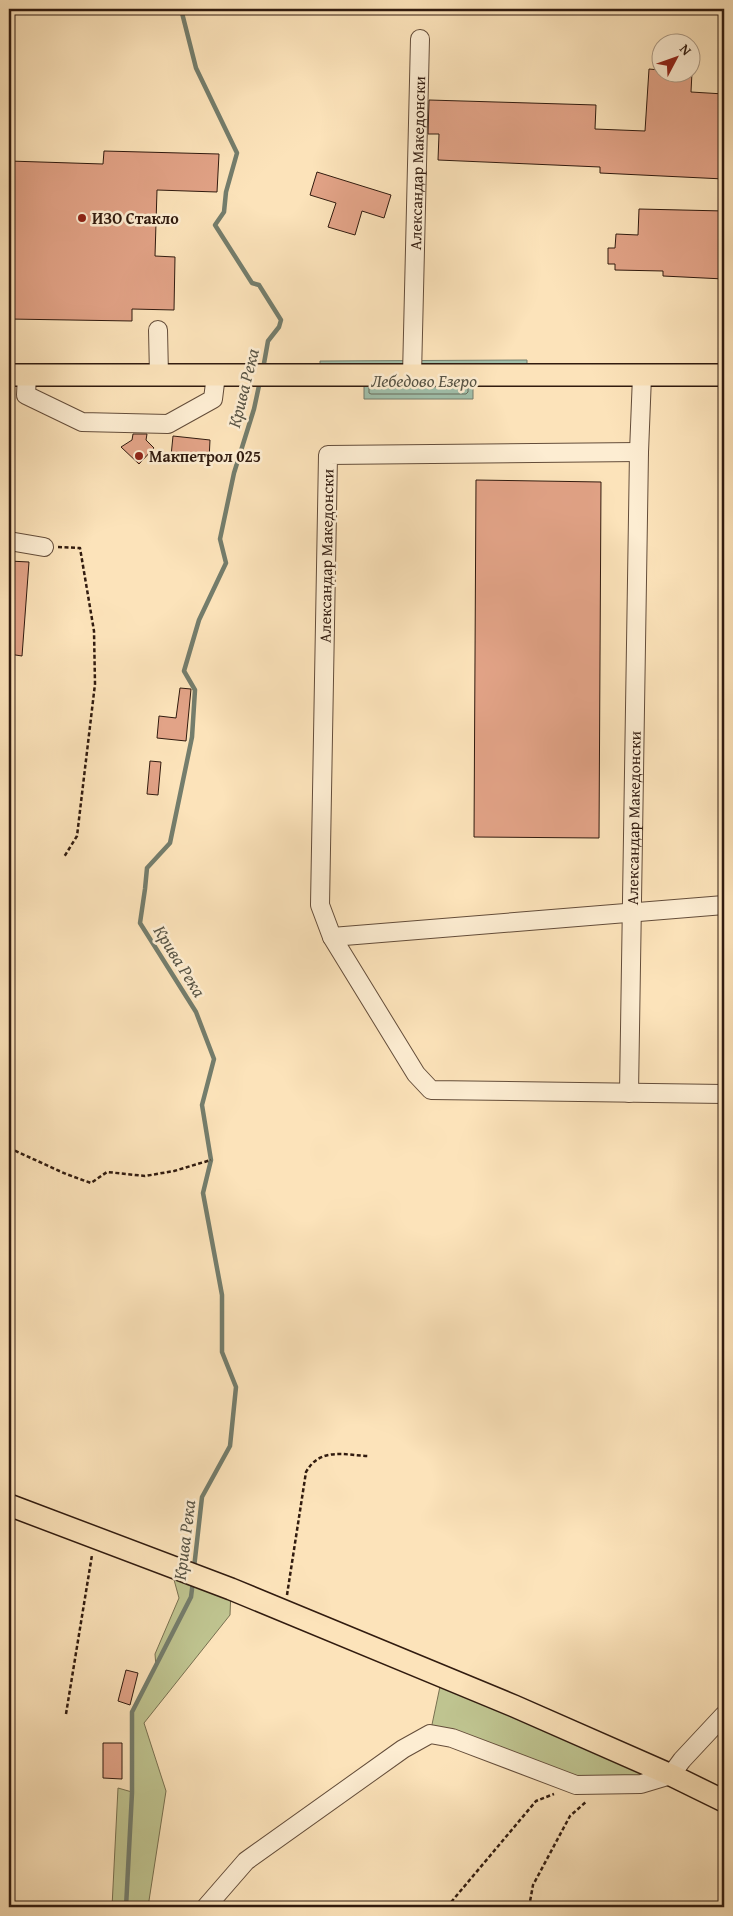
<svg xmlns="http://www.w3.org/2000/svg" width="733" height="1916" font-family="'Gentium Book Plus',serif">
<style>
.green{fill:#bfc490;stroke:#787050}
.water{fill:#a0bfaa;stroke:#747d6c}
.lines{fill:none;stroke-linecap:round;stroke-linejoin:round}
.shore{stroke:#686d5c;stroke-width:1}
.stream{stroke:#747d6c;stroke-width:4.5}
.building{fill:#e2a387;stroke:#311b0f}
.minor-casing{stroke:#644d3a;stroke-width:20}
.major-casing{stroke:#311b0f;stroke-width:24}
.path{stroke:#311b0f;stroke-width:2.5;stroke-dasharray:4 2.5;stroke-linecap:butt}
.minor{stroke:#fdedd2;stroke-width:18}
.major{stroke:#fce3ba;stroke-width:21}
.poi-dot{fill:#8f2418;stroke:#fdedd2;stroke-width:2}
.labels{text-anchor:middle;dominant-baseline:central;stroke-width:5;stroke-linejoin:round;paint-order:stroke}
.street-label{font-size:16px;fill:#311b0f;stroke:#fdedd2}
.poi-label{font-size:16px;font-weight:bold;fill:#311b0f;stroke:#fdedd2;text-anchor:start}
.water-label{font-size:18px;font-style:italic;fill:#585445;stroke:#fdedd2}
</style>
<rect width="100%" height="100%" fill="#fce3ba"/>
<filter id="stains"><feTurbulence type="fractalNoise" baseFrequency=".004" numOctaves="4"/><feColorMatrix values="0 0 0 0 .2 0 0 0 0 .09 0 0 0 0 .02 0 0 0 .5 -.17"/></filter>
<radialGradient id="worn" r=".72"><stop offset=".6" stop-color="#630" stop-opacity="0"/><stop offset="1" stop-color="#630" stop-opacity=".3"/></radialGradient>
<!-- green -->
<g class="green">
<polygon points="170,1565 231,1589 230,1615 144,1723 166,1791 148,1907 112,1907 118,1788 132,1792 132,1712 156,1667 155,1654 179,1598"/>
<polygon points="442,1677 671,1775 606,1784 430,1734"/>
</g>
<!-- water -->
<polygon class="water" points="527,360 527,385 473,386 473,399 364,399 364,386 320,386 320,361"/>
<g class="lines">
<!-- shore -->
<g class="shore">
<polyline points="369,387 369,393 371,394 466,394 468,392 468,387"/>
<polyline points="375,387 461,387"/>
</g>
<!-- stream -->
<g class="stream">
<polyline points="181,9 196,68 237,153 226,192 224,212 215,225 252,283 259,285 281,320 279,327 268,341 263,369"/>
<polyline points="194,1568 202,1497 230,1446 236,1387 222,1352 222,1295 203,1193 211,1160 202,1105 214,1059 196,1012 140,923 145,889 147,868 170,843 192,737 195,690 184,671 199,620 226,563 220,539 234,473 254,409 260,381"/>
<polyline points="126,1907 132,1793 132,1712 191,1597 193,1581"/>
</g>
</g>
<!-- building -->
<g class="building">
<polygon points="649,69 660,70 660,72 692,72 691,92 724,94 724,179 600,173 600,167 438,160 439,134 428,134 429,100 596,105 595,129 645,131"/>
<polygon points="104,151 219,154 217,192 157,190 155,256 175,257 174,310 132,309 132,321 9,319 9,161 103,164"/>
<polygon points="317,172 391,195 384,218 362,211 355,235 328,227 336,203 310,195"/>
<polygon points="639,209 724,211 724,279 663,276 663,271 615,270 615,264 608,264 608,248 615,248 616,234 638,235"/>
<polygon points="133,434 147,434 146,440 154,448 139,464 121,447 132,440"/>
<polygon points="173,436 210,440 209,460 171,456"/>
<polygon points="476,480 601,482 599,838 474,837"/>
<polygon points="9,561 29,562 22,656 9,654"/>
<polygon points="180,688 191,689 186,741 157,738 159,716 176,718"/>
<polygon points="150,761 161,762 158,795 147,794"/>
<polygon points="126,1670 138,1673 130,1705 118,1701"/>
<polygon points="103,1743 122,1743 122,1779 103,1778"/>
</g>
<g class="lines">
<defs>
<g id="minor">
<polyline points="158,330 159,375"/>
<polyline points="27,375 26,395 82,422 168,424 213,399 216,375"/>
<path id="s1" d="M412,375l8,-336"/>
<polyline points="639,452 328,455 320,905 332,937 416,1074 431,1090 724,1094"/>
<polyline points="9,541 44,547"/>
<polyline points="332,937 724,905"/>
<path id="s2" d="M629,1093l10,-641 3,-76"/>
<polyline points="206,1907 246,1861 403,1749 430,1734 452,1738 576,1785 641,1784 671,1775 682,1760 724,1715"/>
</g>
<g id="major">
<polyline points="9,375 724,375"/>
<polyline points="9,1505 231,1589 514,1706 671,1775 724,1801"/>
</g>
</defs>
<!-- minor casing -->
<use href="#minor" class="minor-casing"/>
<!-- major casing -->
<use href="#major" class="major-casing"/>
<!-- path -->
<g class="path">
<polyline points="58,547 80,548 94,631 95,684 77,836 64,857"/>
<polyline points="9,1148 66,1174 91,1183 107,1172 145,1176 174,1171 211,1160"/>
<path d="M287,1595l19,-123c14,-25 38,-17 62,-16"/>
<polyline points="66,1714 92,1555"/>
<polyline points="447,1907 536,1801 554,1794"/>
<polyline points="529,1907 533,1885 570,1816 587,1801"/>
</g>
<!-- minor -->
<use href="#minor" class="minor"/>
<!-- major -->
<use href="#major" class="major"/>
</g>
<!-- markers -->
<g class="poi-dot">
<circle cx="82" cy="218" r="5"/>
<circle cx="139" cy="456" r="5"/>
</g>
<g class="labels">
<!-- street labels -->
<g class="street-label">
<text stroke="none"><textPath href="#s1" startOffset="212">Александар Македонски</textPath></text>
<text transform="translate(326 556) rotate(-89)">Александар Македонски</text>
<text stroke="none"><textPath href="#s2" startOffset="275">Александар Македонски</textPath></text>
</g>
<!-- poi labels -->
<g class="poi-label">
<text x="92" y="218">ИЗО Стакло</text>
<text x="149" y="456">Макпетрол 025</text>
</g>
<!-- water labels -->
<g class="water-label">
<text x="424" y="380">Лебедово Езеро</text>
<text transform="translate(243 388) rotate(-76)">Крива Река</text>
<text transform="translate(180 961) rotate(58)">Крива Река</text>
<text transform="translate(184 1540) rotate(-83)">Крива Река</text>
</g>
</g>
<!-- margin -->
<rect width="733" height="1916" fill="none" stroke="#fce3ba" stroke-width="30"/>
<rect x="10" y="10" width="713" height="1896" fill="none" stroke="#311b0f" stroke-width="2.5"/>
<rect x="15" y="15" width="703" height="1886" fill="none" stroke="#311b0f"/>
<!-- north arrow -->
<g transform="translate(676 58) rotate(49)"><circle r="24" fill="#fdedd2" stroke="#ab9984"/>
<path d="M0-4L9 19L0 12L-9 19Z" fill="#8f2418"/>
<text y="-8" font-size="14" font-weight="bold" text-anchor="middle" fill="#311b0f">N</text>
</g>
<rect width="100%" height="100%" filter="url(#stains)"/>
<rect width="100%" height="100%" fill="url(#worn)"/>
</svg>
